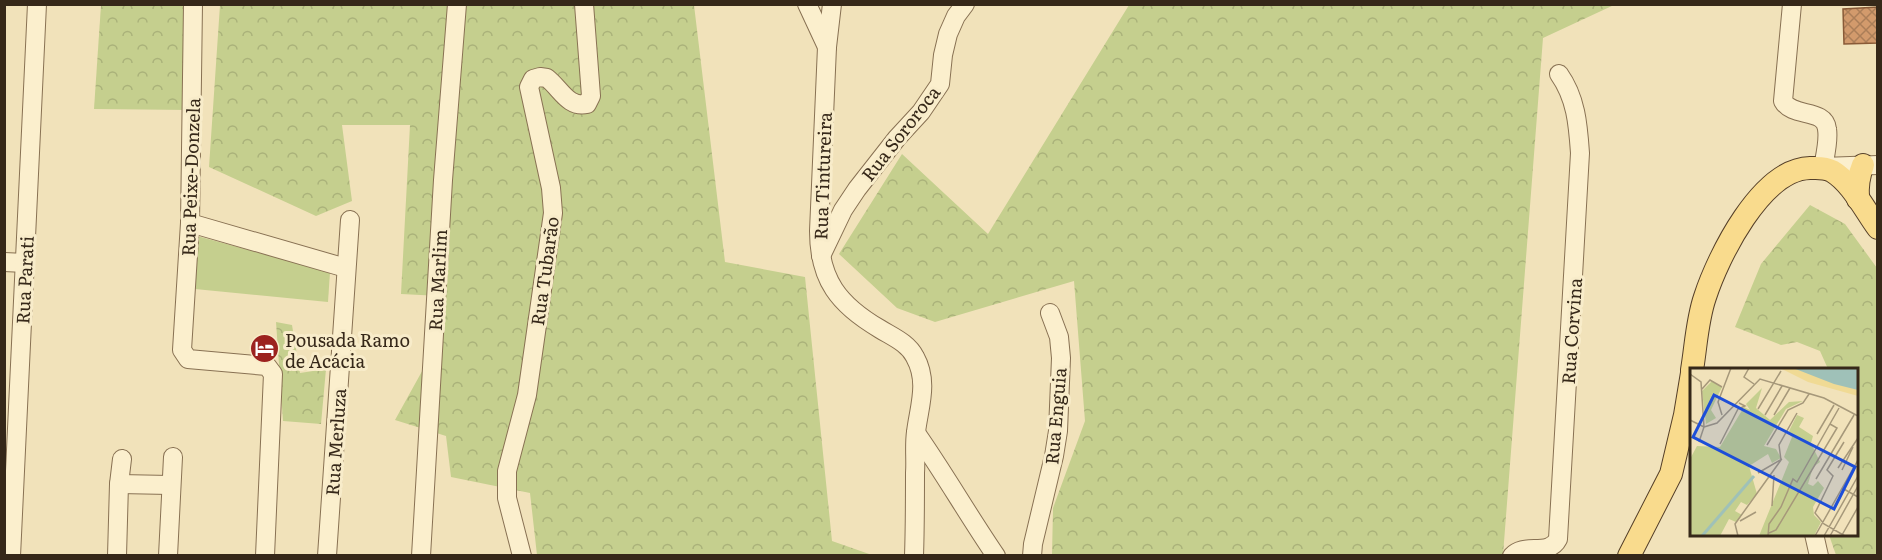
<svg xmlns="http://www.w3.org/2000/svg" width="1882" height="560" font-family="Literata,serif">
<style>
.grass{fill:#c5cf8e}
.forest{fill:url(#forest-crowns)}
.building{fill:url(#building-cross-hatch);stroke:#895a37;stroke-width:1.5}
.lines{fill:none;stroke-linecap:round;stroke-linejoin:round}
.minor-casing{stroke:#887153;stroke-width:20}
.major-casing{stroke:#553f28;stroke-width:24}
.minor{stroke:#fbefcd;stroke-width:18}
.major{stroke:#f9db8d;stroke-width:22}
.labels{text-anchor:middle;dominant-baseline:central;stroke-width:6;stroke-linejoin:round;paint-order:stroke}
.street-label{font-size:18px;fill:#362819;stroke:#f8ecca}
.poi-label{font-size:18px;fill:#362819;stroke:#f8ecca;text-anchor:start}
.inset-river{fill:none;stroke:#9fc1b8;stroke-width:3}
.inset-road{fill:none;stroke:#a6987a;stroke-width:1.5}
.view{fill:#1d4ed8;fill-opacity:0.15;stroke:#1d4ed8;stroke-width:3}
.inset-edge{fill:none;stroke:#362819;stroke-width:3}
</style>
<defs>
<pattern id="forest-crowns" width="20" height="18" patternUnits="userSpaceOnUse" patternTransform="scale(1.5)"><rect width="20" height="18" fill="#c5cf8e"/><path d="M2 6a3 3 0 1 1 6 0M12 15a3 3 0 1 1 6 0" fill="none" stroke="#aab27a"/></pattern>
<pattern id="building-cross-hatch" width="8" height="8" patternUnits="userSpaceOnUse" patternTransform="scale(1.5)"><rect width="8" height="8" fill="#d29a6c"/><path d="M0 0l8 8M0 8l8-8" fill="none" stroke="#ab7e58"/></pattern>
</defs>
<rect width="100%" height="100%" fill="#f1e2ba"/>
<!-- grass -->
<polygon class="grass" points="197,236 330,272 328,302 195,289"/>
<!-- forest -->
<g class="forest">
<polygon points="101,5 191,5 189,110 94,109"/>
<polygon points="220,5 694,5 725,262 805,277 832,541 872,555 537,555 530,493 451,477 446,436 395,420 441,337 440,296 401,294 410,125 342,125 352,201 316,216 209,167"/>
<polygon points="1129,5 1614,5 1543,38 1503,555 1052,555 1053,508 1085,421 1074,281 935,322 897,308 839,254 902,154 988,234"/>
<polygon points="1810,205 1845,224 1877,268 1877,555 1836,555 1829,535 1856,534 1856,370 1828,369 1820,351 1797,342 1781,345 1735,327 1761,264"/>
<polygon points="276,322 292,325 300,373 326,369 321,424 283,421"/>
</g>
<!-- building -->
<polygon class="building" points="1878,7 1878,43 1844,44 1843,9"/>
<g class="lines">
<defs>
<g id="minor">
<polyline points="193,4 190,223 182,350 188,359 267,366 273,374 265,556"/>
<polyline points="807,4 827,47"/>
<path d="M832,4l-5,43 -8,184c0,49 20,74 61,98 13,8 28,14 35,28 14,25 4,50 1,75 -2,14 0,28 -1,41 0,28 0,55 -1,83"/>
<path d="M1792,4l-9,97c9,17 42,7 44,28 2,12 -2,27 -4,38l55,-2"/>
<polyline points="190,223 346,268"/>
<polyline points="821,256 843,210 857,189 897,138 921,112 940,84 943,55 948,34 956,16 965,4"/>
<polyline points="4,262 25,263"/>
<path d="M916,433c28,40 52,82 80,123"/>
<polyline points="119,484 170,485"/>
<polyline points="1814,534 1819,556"/>
<polyline points="11,556 37,4"/>
<polyline points="117,556 119,484 122,459"/>
<polyline points="168,556 173,457"/>
<polyline points="327,556 350,220"/>
<polyline points="421,556 443,180 457,4"/>
<path d="M522,556l-15,-58v-27l20,-76 26,-182 -2,-25 -22,-101 4,-8 7,-2 7,1c14,11 21,30 40,26l4,-8 -7,-92"/>
<polyline points="1032,556 1033,544 1054,456 1058,431 1061,358 1059,337 1050,313"/>
<path d="M1512,556c12,-14 37,1 46,-17l22,-386c-2,-29 -4,-55 -21,-79"/>
</g>
<g id="major">
<path d="M1858,199c-1,-13 0,-22 5,-34"/>
<path d="M1692,370c4,-24 5,-50 13,-73 13,-40 56,-128 105,-129 8,0 14,-1 22,3 20,12 32,38 46,57"/>
<polyline points="1629,556 1671,474 1685,415 1692,373"/>
</g>
</defs>
<!-- minor casing -->
<use href="#minor" class="minor-casing"/>
<!-- major casing -->
<use href="#major" class="major-casing"/>
<!-- minor -->
<use href="#minor" class="minor"/>
<!-- major -->
<use href="#major" class="major"/>
</g>
<!-- icons -->
<defs>
<symbol id="hotel-disc" viewBox="-11 -11 22 22"><circle r="9.5" fill="#9c221f" stroke="#f8ecca"/><path d="M-6-4.5h1.5V1H6V5H4.5V3h-9V5H-6ZM-4 0a1.8 1.8 0 1 1 3.6 0ZM.5 0V-2.5h3Q6-2.5 6 0Z" fill="#fff"/></symbol>
</defs>
<g fill-rule="evenodd">
<use href="#hotel-disc" x="248" y="332" width="33" height="33"/>
</g>
<g class="labels">
<!-- street labels -->
<g class="street-label">
<text transform="translate(900 133) rotate(-52)">Rua Sororoca</text>
<text transform="translate(822 176) rotate(-88)">Rua Tintureira</text>
<text transform="translate(190 177) rotate(-88)">Rua Peixe-Donzela</text>
<text transform="translate(544 271) rotate(-82)">Rua Tubarão</text>
<text transform="translate(24 280) rotate(-87)">Rua Parati</text>
<text transform="translate(437 280) rotate(-87)">Rua Marlim</text>
<text transform="translate(1571 331) rotate(-86)">Rua Corvina</text>
<text transform="translate(1055 416) rotate(-85)">Rua Enguia</text>
<text transform="translate(335 442) rotate(-86)">Rua Merluza</text>
</g>
<!-- poi labels -->
<g class="poi-label">
<text x="285" y="339">Pousada Ramo<tspan x="285" dy="21">de Acácia</tspan></text>
</g>
</g>
<!-- overview -->
<g transform="translate(1690 368)">
<rect width="168" height="168" fill="#f1e2ba"/>
<path d="M22,13l10,6 -11,23 5,8 -10,6 -4,-33zM72,20l-6,20 14,12 19,-18 14,-1 -17,8 -22,37 12,3 5,9 -9,5 -4,-9 -19,12 8,28 -10,11 -6,-3 -6,9 7,4 -6,7 -7,-3 -9,17h-30v-77l7,-13 23,1 24,-40 6,3 -4,-6zM107,47l7,3 -5,9 14,9 -2,7 9,19 -7,5 -5,17 5,2 5,-5 6,7 -11,19 1,8 7,7 -7,14h-55l30,-74 -5,-5 8,-20 -4,-4z" fill="#c5cf8e"/>
<path d="M90,0h13l65,22v6l-50,-14z" fill="#f0da94"/>
<path d="M103,0h65v22l-24,-6z" fill="#9fc1b8"/>
<path class="inset-river" d="M12,168l52,-60"/>
<path class="inset-road" d="M59,0l-5,9 10,7M0,6l11,8 3,45M12,21l8,-9 12,7M68,41l23,-38M32,47l-4,-13 13,-34M75,47l17,-29M84,47l16,-27M0,52l14,7 -5,15M14,59l13,-4 43,-44 64,19 34,18M127,66l17,-29M154,74l-17,28 6,6 -18,37 9,11 21,12M30,76l18,-35 7,-3 -6,-3M77,77l21,-35 15,-7 6,-9M148,100l20,-30M152,102l11,-23M68,105l24,-14M126,111l38,-64M152,120l16,9M82,138l2,-31M50,153l16,-9M79,165l7,-3 61,-102 -7,-4M152,167l16,-28M48,168l-3,-12 46,-64 -2,-15 18,-32M78,168l1,-12 12,-17 12,-28 4,3 42,-74M125,168l43,-76M134,168l34,-60M140,168l28,-50"/>
<path class="view" d="M24,27l141,72 -21,42 -141,-72z"/>
<rect width="168" height="168" class="inset-edge"/>
</g>
<!-- border -->
<rect width="1882" height="560" fill="none" stroke="#362819" stroke-width="12"/>
</svg>
